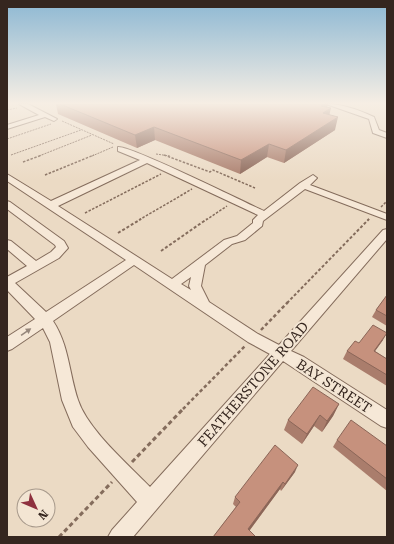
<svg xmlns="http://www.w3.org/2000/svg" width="394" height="544" font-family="'Roboto Serif',serif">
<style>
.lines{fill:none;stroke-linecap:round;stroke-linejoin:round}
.minor-casing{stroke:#846c5c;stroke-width:2}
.path-far4{stroke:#846c5c;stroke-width:1;stroke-dasharray:2 1;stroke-linecap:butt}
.path-far3{stroke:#846c5c;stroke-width:1.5;stroke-dasharray:2.5 1.5;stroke-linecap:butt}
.path-far2{stroke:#846c5c;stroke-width:2;stroke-dasharray:3 2;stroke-linecap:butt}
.path-far1{stroke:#846c5c;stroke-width:2.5;stroke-dasharray:3.5 2.5;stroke-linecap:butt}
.path{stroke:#846c5c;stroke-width:3;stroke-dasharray:4.5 3;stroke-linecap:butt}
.minor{fill:#f6e8d7;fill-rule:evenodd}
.wall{fill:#aa7d6c}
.shaded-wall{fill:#8b6658}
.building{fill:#c6917d;stroke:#8b6658}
.oneway{fill:#96877b}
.labels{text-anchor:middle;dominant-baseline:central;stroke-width:4;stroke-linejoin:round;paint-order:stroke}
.near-street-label{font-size:14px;fill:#35261f;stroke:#f3e5d3}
</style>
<rect width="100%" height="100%" fill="#ebdac4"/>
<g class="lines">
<defs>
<g id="minor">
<polygon points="19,104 28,104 57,119 54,121 45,117 7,129 7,125 39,115"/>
<path d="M326,104c17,0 33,6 48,13l5,13 8,3v5l-14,-5 -4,-14z"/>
<path d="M118,147c12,-2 126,55 146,64l36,-28 13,-8 4,3 -7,7 77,29v6l-82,-31 -42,32 -1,5 -17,14 -13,4 -27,21 -4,21 8,16 49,32 21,11 104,-115 4,-1v10l-96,112 13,6 83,53v18l-6,-2 -98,-65 -150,176h-25l4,-7 25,-28 -49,-55 -15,-20 -11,-27 -12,-58 -7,-14 -31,21 -5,2v-14l28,-18 -28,-29v-13l20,-11 -20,-17v-9l4,1 25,20 15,-9 5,-5 -1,-2 -48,-36v-8l3,1 54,39 4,7 -9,10 -44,25 31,29 80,-52 -119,-79v-7l44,27 89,-41 -22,-9zM147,163l111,52 -5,5v3l-16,13 -13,4 -52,39 -114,-73zM134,265l114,77 22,12 -120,133c-22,-23 -62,-57 -72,-87 -9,-27 -9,-55 -25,-79zM191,277l-2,9 2,4 -10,-6z"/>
</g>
</defs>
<!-- minor casing -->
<use href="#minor" class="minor-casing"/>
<!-- path-far4 -->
<g class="path-far4">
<polyline points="7,110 17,108"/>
<polyline points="62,121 114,144"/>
<polyline points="7,139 51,124"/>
<polyline points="156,154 170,156"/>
<polyline points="11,155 81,130"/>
<polyline points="39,156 92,135"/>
<polyline points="92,156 113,147"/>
</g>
<!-- path-far3 -->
<g class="path-far3">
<polyline points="164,155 210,172 213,170 255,188"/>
<polyline points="23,162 42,155"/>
<polyline points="45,175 94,155"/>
<polyline points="381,207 387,201"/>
<polyline points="85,213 161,174"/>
<polyline points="139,220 192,189"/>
<polyline points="206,220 227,206"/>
<polyline points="368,220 369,219"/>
</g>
<!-- path-far2 -->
<g class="path-far2">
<polyline points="118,233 141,219"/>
<polyline points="161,251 207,219"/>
<polyline points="287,303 369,219"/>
</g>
<!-- path-far1 -->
<g class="path-far1">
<polyline points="261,330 288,302"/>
<polyline points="183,409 245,346"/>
</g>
<!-- path -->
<g class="path">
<polyline points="132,462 184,408"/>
<polyline points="59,537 112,482"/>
</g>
<!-- minor -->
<use href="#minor" class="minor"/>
</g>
<!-- wall -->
<g class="wall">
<polygon points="56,104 328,104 327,107 335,130 284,163 267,157 240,174 155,140 137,148 58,114"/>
<polygon points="387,295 387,326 372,317 376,310"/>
<polygon points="383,340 375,351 387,359 387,386 343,359 347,351 359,343"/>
<polygon points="339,404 333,416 322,432 314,426 302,444 284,430 288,420"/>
<polygon points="337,440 387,446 387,491 333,447"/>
<polygon points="295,472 281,491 280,489 250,530 213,537 236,507 233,504 235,497"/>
</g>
<!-- shaded-wall -->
<g class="shaded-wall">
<polygon points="323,104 328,104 326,111 331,108 328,120 320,125 321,106"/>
<polygon points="338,117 335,130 284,163 286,150"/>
<polygon points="154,127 155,140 137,148 135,135"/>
<polygon points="269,144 267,157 240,174 241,160"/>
<polygon points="387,333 383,340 370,358 374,351"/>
<polygon points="339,404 333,416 322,432 327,421"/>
<polygon points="320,415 314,426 302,444 307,434"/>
<polygon points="298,465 295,472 281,491 285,484"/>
<polygon points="283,482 280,489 246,535 248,529"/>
</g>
<!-- building -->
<g class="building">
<polygon points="60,104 323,104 321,106 331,108 323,113 338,117 286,150 269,144 241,160 154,127 135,135"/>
<polygon points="387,295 387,316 376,310"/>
<polygon points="373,325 387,333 374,351 387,359 387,375 347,351 355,341 359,343"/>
<polygon points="313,387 339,404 327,421 320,415 307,434 288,420"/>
<polygon points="351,420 387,446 387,479 337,440"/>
<polygon points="275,445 298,465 285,484 283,482 248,529 256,537 213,537 240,502 235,497"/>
</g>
<!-- one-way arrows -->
<defs><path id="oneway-solid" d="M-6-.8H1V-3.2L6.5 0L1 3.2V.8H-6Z"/></defs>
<use class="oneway" href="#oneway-solid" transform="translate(26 332) rotate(-35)"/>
<!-- sky -->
<linearGradient id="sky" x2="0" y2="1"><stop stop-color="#8db8d3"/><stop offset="0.57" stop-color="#f6eee4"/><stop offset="1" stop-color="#f6eee4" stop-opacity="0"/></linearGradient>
<rect width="394" height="181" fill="url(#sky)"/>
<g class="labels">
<!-- near-street labels -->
<g class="near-street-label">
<text transform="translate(253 384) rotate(-49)">FEATHERSTONE ROAD</text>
<text transform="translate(334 386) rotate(33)">BAY STREET</text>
</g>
</g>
<!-- border -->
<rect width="394" height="544" fill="none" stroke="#35261f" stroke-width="16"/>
<!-- north arrow -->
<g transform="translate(36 508) rotate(134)"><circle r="19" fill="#f3e5d3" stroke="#a7998b"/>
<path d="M0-3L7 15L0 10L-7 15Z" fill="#8e303e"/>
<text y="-6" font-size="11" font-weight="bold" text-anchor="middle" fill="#35261f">N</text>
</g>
</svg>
